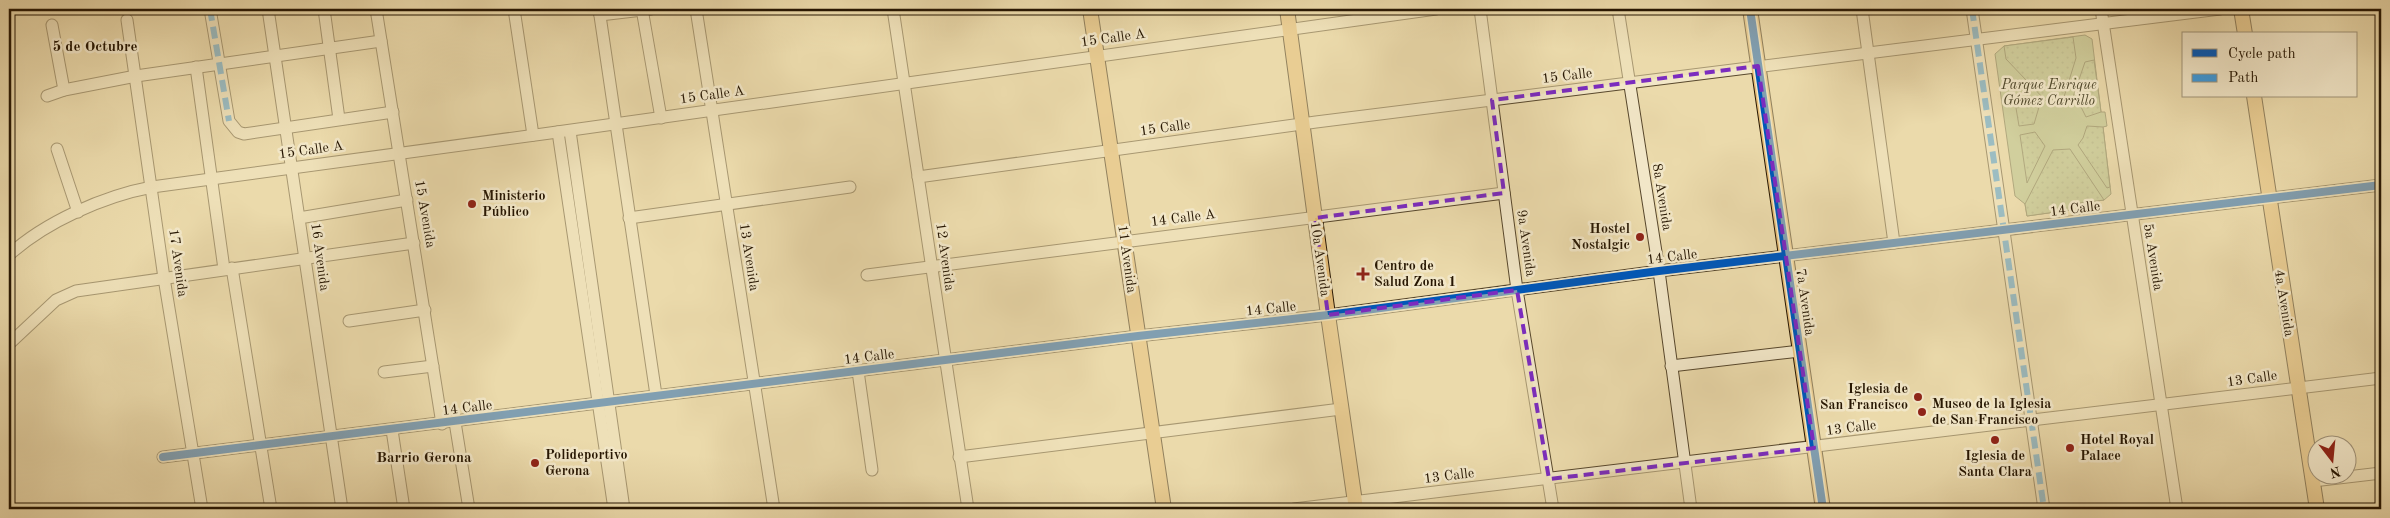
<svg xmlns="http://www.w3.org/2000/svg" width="2390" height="518" font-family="'Old Standard TT',serif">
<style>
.green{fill:#b2c18d;stroke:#6c6c48}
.garden{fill:url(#garden-dots);stroke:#6c6c48}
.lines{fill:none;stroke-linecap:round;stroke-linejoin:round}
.minor-casing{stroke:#57472c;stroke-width:13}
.major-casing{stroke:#261602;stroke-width:16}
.minor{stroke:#f2e7c8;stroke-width:11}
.major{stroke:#e6bd76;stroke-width:14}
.quiet{stroke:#3c9add;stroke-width:6;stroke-dasharray:12 6;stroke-linecap:butt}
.cycleway-casing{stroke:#f2e7c8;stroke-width:11}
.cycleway{stroke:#0057b8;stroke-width:8}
.marked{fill:none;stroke:#7b2cbf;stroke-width:4;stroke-dasharray:10 6;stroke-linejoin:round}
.poi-dot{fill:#8f2418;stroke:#f2e7c8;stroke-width:2}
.labels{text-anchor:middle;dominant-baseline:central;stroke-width:5;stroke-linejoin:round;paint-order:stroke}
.street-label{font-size:14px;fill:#261602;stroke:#f2e7c8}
.park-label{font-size:14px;font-style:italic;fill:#50492c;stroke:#f2e7c8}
.poi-label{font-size:14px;font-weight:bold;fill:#261602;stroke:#f2e7c8;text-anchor:start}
.neighbourhood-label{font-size:15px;font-weight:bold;fill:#261602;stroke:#f2e7c8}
</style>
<defs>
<pattern id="garden-dots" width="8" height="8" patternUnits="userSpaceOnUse" patternTransform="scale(1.25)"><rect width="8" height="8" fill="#b2c18d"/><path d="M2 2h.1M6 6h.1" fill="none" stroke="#99a578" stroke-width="1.8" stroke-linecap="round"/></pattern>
</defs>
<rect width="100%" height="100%" fill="#ebdaab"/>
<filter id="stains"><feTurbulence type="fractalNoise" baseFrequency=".004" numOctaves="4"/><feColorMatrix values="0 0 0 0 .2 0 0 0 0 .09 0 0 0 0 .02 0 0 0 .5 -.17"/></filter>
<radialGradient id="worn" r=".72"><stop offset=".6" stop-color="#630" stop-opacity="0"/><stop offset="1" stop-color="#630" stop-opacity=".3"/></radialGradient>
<!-- green -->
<polygon class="green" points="2085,35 2092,39 2101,112 2105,112 2107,126 2103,127 2111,194 2104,200 2073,204 2070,210 2027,216 2025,204 2015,196 1995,54 2004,46"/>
<!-- garden -->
<g class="garden">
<polygon points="2073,37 2076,58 2064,97 2046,101 2006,59 2004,46"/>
<polygon points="2094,60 2101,112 2086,117 2080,105 2072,100 2085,62"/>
<polygon points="2011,78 2039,107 2034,124 2019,126"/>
<polygon points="2087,126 2103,127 2110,187 2107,188 2078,145 2083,138"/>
<polygon points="2035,132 2045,146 2027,183 2020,135"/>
<polygon points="2070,149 2104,200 2073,204 2070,210 2027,216 2025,204 2053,150"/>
</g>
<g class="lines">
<defs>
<g id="minor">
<polyline points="210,9 229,121 238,132 244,134 393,112"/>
<polyline points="268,9 342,509"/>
<polyline points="324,9 339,119"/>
<polyline points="376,9 442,424"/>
<polyline points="514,9 533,135"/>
<polyline points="599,9 656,395"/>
<polyline points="642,9 661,118"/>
<polyline points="696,9 774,509"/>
<polyline points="893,9 968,509"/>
<polyline points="1480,9 1517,290 1553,509"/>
<polyline points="1618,9 1659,271 1691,509"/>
<polyline points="1862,9 1894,243"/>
<polyline points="1972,9 2044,509"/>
<polyline points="2101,9 2177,509"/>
<polyline points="600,15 651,9"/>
<polyline points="127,20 164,278 202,509"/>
<polyline points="52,25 64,90"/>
<polyline points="196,67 224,269"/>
<polyline points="47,96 64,90 136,76 381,41"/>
<polyline points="570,131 624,509"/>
<polyline points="558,132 614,509"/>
<polyline points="57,149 78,212"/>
<polyline points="918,177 1316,122 2220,9"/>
<polyline points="299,218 407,200"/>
<polyline points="629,218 850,187"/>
<path d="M9,255c36,-33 95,-59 143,-68l398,-54 886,-124"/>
<polyline points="232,268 271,509"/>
<polyline points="867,275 1504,193"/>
<polyline points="349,321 425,310"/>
<polyline points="9,344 56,300 76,291 414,243"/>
<polyline points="1671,366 1800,351"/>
<polyline points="858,371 872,470"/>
<polyline points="384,372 433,366"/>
<polyline points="455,422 469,509"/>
<polyline points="392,430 404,509"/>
<polyline points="163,457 1138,336 1328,315 1659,271 2381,185"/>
<polyline points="959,457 1341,409"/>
<polyline points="2313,481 2381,473"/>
<polyline points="1294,509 2381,378"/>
</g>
<g id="major">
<polyline points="1090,9 1164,509"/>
<polyline points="1287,9 1328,315 1356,509"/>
<polyline points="1750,9 1823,509"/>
<polyline points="2241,9 2245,34"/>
<polyline points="2254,96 2317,509"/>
</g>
</defs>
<!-- minor casing -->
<use href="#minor" class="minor-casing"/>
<!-- major casing -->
<use href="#major" class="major-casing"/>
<!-- minor -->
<use href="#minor" class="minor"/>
<!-- major -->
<use href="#major" class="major"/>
<!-- quiet -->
<g class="quiet">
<polyline points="210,9 229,121"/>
<polyline points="1972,9 2044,509"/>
</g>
<defs>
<g id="cycleway">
<polyline points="1750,9 1823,509"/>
<polyline points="163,457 1138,336 1328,315 1659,271 2381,185"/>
</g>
</defs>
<!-- cycleway casing -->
<use href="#cycleway" class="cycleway-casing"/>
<!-- cycleway -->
<use href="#cycleway" class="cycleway"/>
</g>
<!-- marked area -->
<path d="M0 0H2390V518H0ZM1758,66l56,382 -265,31 -32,-189 -189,25 -13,-97 189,-25 -12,-93z" fill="#ebdaab" fill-opacity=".55" fill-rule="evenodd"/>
<path class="marked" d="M1758,66l56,382 -265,31 -32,-189 -189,25 -13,-97 189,-25 -12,-93z"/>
<!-- markers -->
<g class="poi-dot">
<circle cx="472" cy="204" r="5"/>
<circle cx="1640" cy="237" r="5"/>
<path d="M1360.5 266.5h5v5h5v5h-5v5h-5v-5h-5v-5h5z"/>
<circle cx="1918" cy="397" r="5"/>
<circle cx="1922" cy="412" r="5"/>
<circle cx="1995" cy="440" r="5"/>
<circle cx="2070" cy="448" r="5"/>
<circle cx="535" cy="463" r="5"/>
</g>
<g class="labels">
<!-- street labels -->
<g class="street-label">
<text transform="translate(1113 38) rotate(-8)">15 Calle A</text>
<text transform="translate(1567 76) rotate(-7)">15 Calle</text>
<text transform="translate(712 95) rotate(-8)">15 Calle A</text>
<text transform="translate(1165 128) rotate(-8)">15 Calle</text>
<text transform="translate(311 150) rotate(-8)">15 Calle A</text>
<text transform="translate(1662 197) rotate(81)">8a Avenida</text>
<text transform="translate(2075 209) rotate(-7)">14 Calle</text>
<text transform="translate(425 214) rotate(80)">15 Avenida</text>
<text transform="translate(1183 218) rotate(-7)">14 Calle A</text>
<text transform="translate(1526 243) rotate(82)">9a Avenida</text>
<text transform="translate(320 257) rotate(82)">16 Avenida</text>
<text transform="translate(749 257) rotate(81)">13 Avenida</text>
<text transform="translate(945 257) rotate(82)">12 Avenida</text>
<text transform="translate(1672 257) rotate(-7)">14 Calle</text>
<text transform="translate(2153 257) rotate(81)">5a Avenida</text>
<text transform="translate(1127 259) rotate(82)">11 Avenida</text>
<text transform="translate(1320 259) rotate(82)">10a Avenida</text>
<text transform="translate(178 263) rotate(82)">17 Avenida</text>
<text transform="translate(1805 302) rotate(82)">7a Avenida</text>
<text transform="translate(2284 303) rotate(81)">4a Avenida</text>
<text transform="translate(1271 309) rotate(-6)">14 Calle</text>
<text transform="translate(869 357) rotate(-7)">14 Calle</text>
<text transform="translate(2252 379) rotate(-8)">13 Calle</text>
<text transform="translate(467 408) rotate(-7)">14 Calle</text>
<text transform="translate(1851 428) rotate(-7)">13 Calle</text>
<text transform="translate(1449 476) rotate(-7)">13 Calle</text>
</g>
<!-- park labels -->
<g class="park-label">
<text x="2049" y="85">Parque Enrique<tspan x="2049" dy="16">Gómez Carrillo</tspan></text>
</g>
<!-- poi labels -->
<g class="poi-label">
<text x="482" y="196">Ministerio<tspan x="482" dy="16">Público</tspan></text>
<text x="1630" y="229" text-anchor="end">Hostel<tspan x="1630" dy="16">Nostalgic</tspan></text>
<text x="1374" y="266">Centro de<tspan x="1374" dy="16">Salud Zona 1</tspan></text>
<text x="1908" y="389" text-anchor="end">Iglesia de<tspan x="1908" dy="16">San Francisco</tspan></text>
<text x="1932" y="404">Museo de la Iglesia<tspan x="1932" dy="16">de San Francisco</tspan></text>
<text x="2080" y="440">Hotel Royal<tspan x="2080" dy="16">Palace</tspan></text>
<text x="545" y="455">Polideportivo<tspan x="545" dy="16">Gerona</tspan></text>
<text x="1995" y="456" text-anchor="middle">Iglesia de<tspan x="1995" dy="16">Santa Clara</tspan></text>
</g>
<!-- neighbourhood labels -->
<g class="neighbourhood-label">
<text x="95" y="47">5 de Octubre</text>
<text x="424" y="458">Barrio Gerona</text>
</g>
</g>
<!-- margin -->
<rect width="2390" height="518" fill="none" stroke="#ebdaab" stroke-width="30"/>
<rect x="10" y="10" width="2370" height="498" fill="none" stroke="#261602" stroke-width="2.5"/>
<rect x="15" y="15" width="2360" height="488" fill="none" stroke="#261602"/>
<!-- legend -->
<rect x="2182" y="32" width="175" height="65" fill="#f2e7c8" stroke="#a09379"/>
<rect x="2192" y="49" width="25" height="8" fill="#0057b8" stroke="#a09379"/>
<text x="2228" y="58" font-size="15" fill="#261602">Cycle path</text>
<rect x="2192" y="74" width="25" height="8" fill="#3c9add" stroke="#a09379"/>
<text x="2228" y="82" font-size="15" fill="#261602">Path</text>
<!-- north arrow -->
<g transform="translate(2332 460) rotate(164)"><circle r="24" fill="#f2e7c8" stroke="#a09379"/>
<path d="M0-4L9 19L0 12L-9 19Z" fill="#8f2418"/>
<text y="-8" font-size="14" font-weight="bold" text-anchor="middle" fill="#261602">N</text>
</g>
<rect width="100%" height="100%" filter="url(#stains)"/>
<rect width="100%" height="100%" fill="url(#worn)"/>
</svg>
